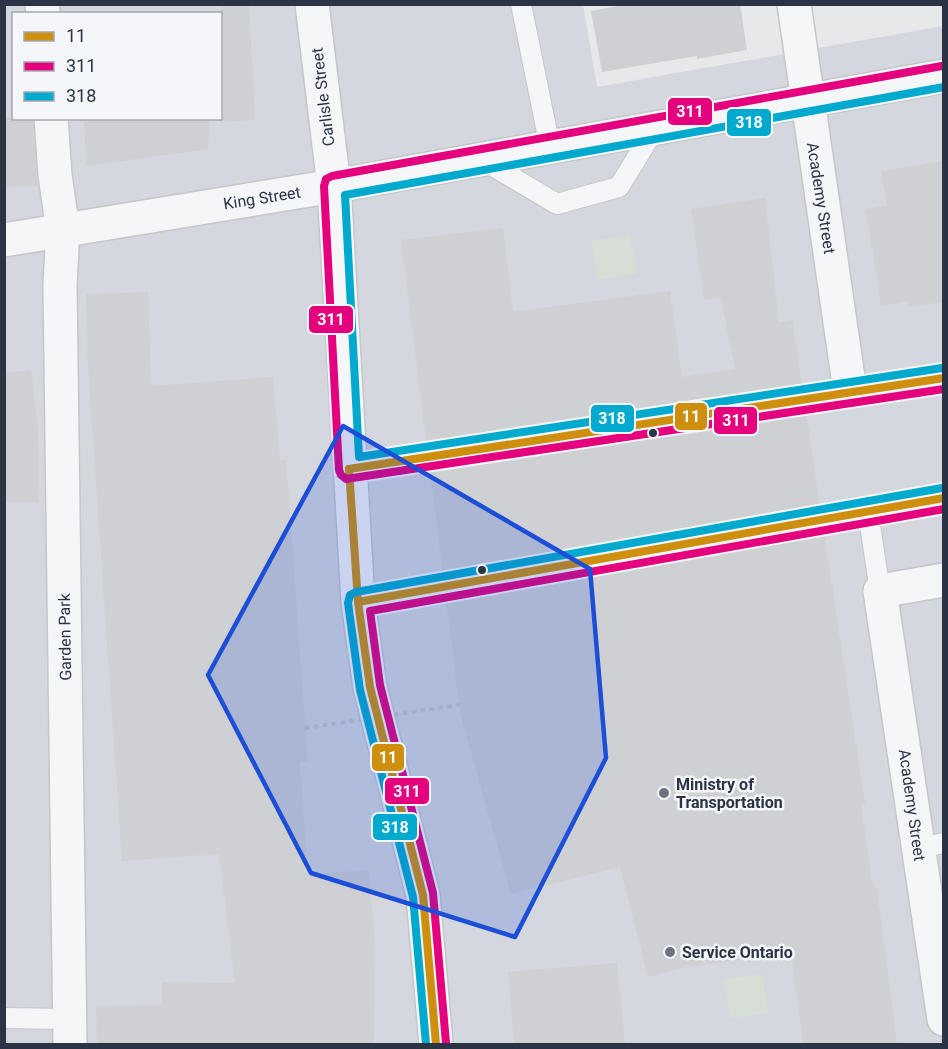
<svg xmlns="http://www.w3.org/2000/svg" width="948" height="1049" font-family="Roboto,sans-serif">
<style>
.built{fill:#d4d7dd;fill-rule:evenodd}
.green{fill:#d6ded6}
.building{fill:#ced0d3}
.lines{fill:none;stroke-linecap:round;stroke-linejoin:round}
.service-casing{stroke:#c4c6c8;stroke-width:22}
.minor-casing{stroke:#c4c6c8;stroke-width:36}
.tertiary-casing{stroke:#c4c6c8;stroke-width:36}
.service{stroke:#f5f6f7;stroke-width:20}
.minor{stroke:#f5f6f7;stroke-width:33}
.tertiary{stroke:#f5f6f7;stroke-width:33}
.path-bridge{stroke:#c5c6ca;stroke-width:4;stroke-dasharray:4.5 4.5;stroke-linecap:butt}
.bus-1-casing{stroke:#f4f6f9;stroke-width:12}
.bus-2-casing{stroke:#f4f6f9;stroke-width:12}
.bus-3-casing{stroke:#f4f6f9;stroke-width:12}
.bus-1{stroke:#ce8f0e;stroke-width:8}
.bus-2{stroke:#e5007d;stroke-width:8}
.bus-3{stroke:#00a9ce;stroke-width:8}
.marked{fill:#1d4ed8;fill-opacity:0.2;stroke:#1d4ed8;stroke-width:4.5;stroke-linejoin:round}
.bus-dot{fill:#2b3445;stroke:#f4f6f9;stroke-width:2}
.poi-dot{fill:#6c737f;stroke:#f4f6f9;stroke-width:2}
.labels{text-anchor:middle;dominant-baseline:central;stroke-width:5;stroke-linejoin:round;paint-order:stroke}
.street-label{font-size:16px;fill:#2b3445;stroke:#f4f6f9}
.poi-label{font-size:16px;font-weight:bold;fill:#2b3445;stroke:#f4f6f9;text-anchor:start}
.line-badge{stroke:#f4f6f9;stroke-width:2}
.badge-label{font-size:16px;text-anchor:middle;font-weight:bold;fill:#fff}
</style>
<rect width="100%" height="100%" fill="#e6e8ea"/>
<!-- built -->
<path class="built" d="M5,5h578l14,82 346,-61v1018h-938zM14,14h206v104h-206z"/>
<!-- green -->
<g class="green">
<polygon points="630,235 637,273 597,280 591,241"/>
<polygon points="762,974 768,1013 730,1018 724,979"/>
</g>
<!-- building -->
<g class="building">
<polygon points="220,4 249,4 255,120 220,122"/>
<polygon points="628,4 740,4 747,50 697,59 697,56 602,72 591,11"/>
<polygon points="4,118 32,118 37,186 4,187"/>
<polygon points="84,118 210,118 208,149 86,166"/>
<polygon points="944,161 944,302 908,307 907,301 881,306 866,209 887,206 881,171"/>
<polygon points="765,198 779,322 792,320 798,359 865,804 861,805 873,888 877,888 897,1044 803,1044 791,953 685,967 648,977 620,867 511,894 460,713 401,240 503,228 513,312 670,291 682,377 735,369 721,297 704,300 691,209"/>
<polygon points="148,292 151,386 273,377 280,461 286,460 308,762 300,762 308,875 369,870 375,945 374,1044 97,1044 96,1006 162,1005 162,982 235,983 219,854 122,861 88,367 86,294"/>
<polygon points="31,370 38,429 39,502 4,502 4,373"/>
<polygon points="617,963 625,1044 514,1044 508,972"/>
</g>
<g class="lines">
<defs>
<g id="service">
<polyline points="521,4 550,147"/>
<polyline points="481,159 557,204 619,187 655,128"/>
<polyline points="850,391 944,378"/>
<polyline points="880,591 868,512 944,498"/>
<polyline points="919,848 944,843"/>
<polyline points="4,1018 69,1019"/>
</g>
<g id="minor">
<polyline points="42,4 43,14"/>
<polyline points="794,4 850,391"/>
<polyline points="51,118 55,175 63,230 60,285 70,1044"/>
<polyline points="944,580 880,591 944,1019"/>
</g>
<g id="tertiary">
<polyline points="312,4 334,186 358,602 370,687 423,895 436,1044"/>
<polyline points="4,240 334,186 944,76"/>
</g>
</defs>
<!-- service casing -->
<use href="#service" class="service-casing"/>
<!-- minor casing -->
<use href="#minor" class="minor-casing"/>
<!-- tertiary casing -->
<use href="#tertiary" class="tertiary-casing"/>
<!-- service -->
<use href="#service" class="service"/>
<!-- minor -->
<use href="#minor" class="minor"/>
<!-- tertiary -->
<use href="#tertiary" class="tertiary"/>
<!-- path-bridge -->
<polyline class="path-bridge" points="305,728 459,705"/>
<defs>
<g id="bus-1">
<polyline points="349,469 944,378"/>
<polyline points="349,469 358,602 370,687 423,895 436,1044"/>
<polyline points="358,602 944,498"/>
</g>
<g id="bus-2">
<polyline points="942,66 332,176 326,179 324,186 339,470 341,475 346,479 944,389"/>
<polyline points="446,1043 433,893 380,685 370,611 944,509"/>
</g>
<g id="bus-3">
<polyline points="942,368 359,457 345,195 944,87"/>
<polyline points="426,1044 413,897 360,690 348,603 350,595 356,592 942,488"/>
</g>
</defs>
<!-- bus-1 casing -->
<use href="#bus-1" class="bus-1-casing"/>
<!-- bus-2 casing -->
<use href="#bus-2" class="bus-2-casing"/>
<!-- bus-3 casing -->
<use href="#bus-3" class="bus-3-casing"/>
<!-- bus-1 -->
<use href="#bus-1" class="bus-1"/>
<!-- bus-2 -->
<use href="#bus-2" class="bus-2"/>
<!-- bus-3 -->
<use href="#bus-3" class="bus-3"/>
</g>
<!-- marked area -->
<path class="marked" d="M343,426l247,143 16,189 -91,179 -204,-64 -103,-198z"/>
<!-- markers -->
<g class="bus-dot">
<circle cx="653" cy="433" r="5"/>
<circle cx="482" cy="570" r="5"/>
</g>
<g class="poi-dot">
<circle cx="664" cy="793" r="6"/>
<circle cx="670" cy="952" r="6"/>
</g>
<g class="labels">
<!-- street labels -->
<g class="street-label">
<text transform="translate(323 97) rotate(-97)">Carlisle Street</text>
<text transform="translate(262 198) rotate(-9)">King Street</text>
<text transform="translate(821 198) rotate(81)">Academy Street</text>
<text transform="translate(65 637) rotate(-91)">Garden Park</text>
<text transform="translate(912 805) rotate(82)">Academy Street</text>
</g>
<!-- poi labels -->
<g class="poi-label">
<text x="676" y="784">Ministry of<tspan x="676" dy="18">Transportation</tspan></text>
<text x="682" y="952">Service Ontario</text>
</g>
</g>
<g class="line-badge">
<rect x="667" y="97" width="46" height="29" rx="6" fill="#e5007d"/>
<rect x="726" y="108" width="46" height="29" rx="6" fill="#00a9ce"/>
<rect x="308" y="305" width="46" height="29" rx="6" fill="#e5007d"/>
<rect x="674" y="402" width="34" height="29" rx="6" fill="#ce8f0e"/>
<rect x="590" y="404" width="45" height="29" rx="6" fill="#00a9ce"/>
<rect x="713" y="406" width="45" height="29" rx="6" fill="#e5007d"/>
<rect x="371" y="743" width="34" height="29" rx="6" fill="#ce8f0e"/>
<rect x="384" y="777" width="46" height="28" rx="6" fill="#e5007d"/>
<rect x="372" y="813" width="46" height="28" rx="6" fill="#00a9ce"/>
</g>
<g class="badge-label">
<text x="690" y="117">311</text>
<text x="749" y="128">318</text>
<text x="331" y="325">311</text>
<text x="691" y="422">11</text>
<text x="612" y="424">318</text>
<text x="736" y="426">311</text>
<text x="388" y="763">11</text>
<text x="407" y="797">311</text>
<text x="395" y="833">318</text>
</g>
<!-- border -->
<rect width="948" height="1049" fill="none" stroke="#2b3445" stroke-width="12"/>
<!-- legend -->
<rect x="12" y="12" width="210" height="108" fill="#f4f6f9" stroke="#a4a8b1" stroke-width="1.5"/>
<rect x="24" y="32" width="30" height="9" fill="#ce8f0e" stroke="#a4a8b1" stroke-width="1.5"/>
<text x="66" y="42" font-size="18" fill="#2b3445">11</text>
<rect x="24" y="62" width="30" height="9" fill="#e5007d" stroke="#a4a8b1" stroke-width="1.5"/>
<text x="66" y="72" font-size="18" fill="#2b3445">311</text>
<rect x="24" y="92" width="30" height="9" fill="#00a9ce" stroke="#a4a8b1" stroke-width="1.5"/>
<text x="66" y="102" font-size="18" fill="#2b3445">318</text>
</svg>
